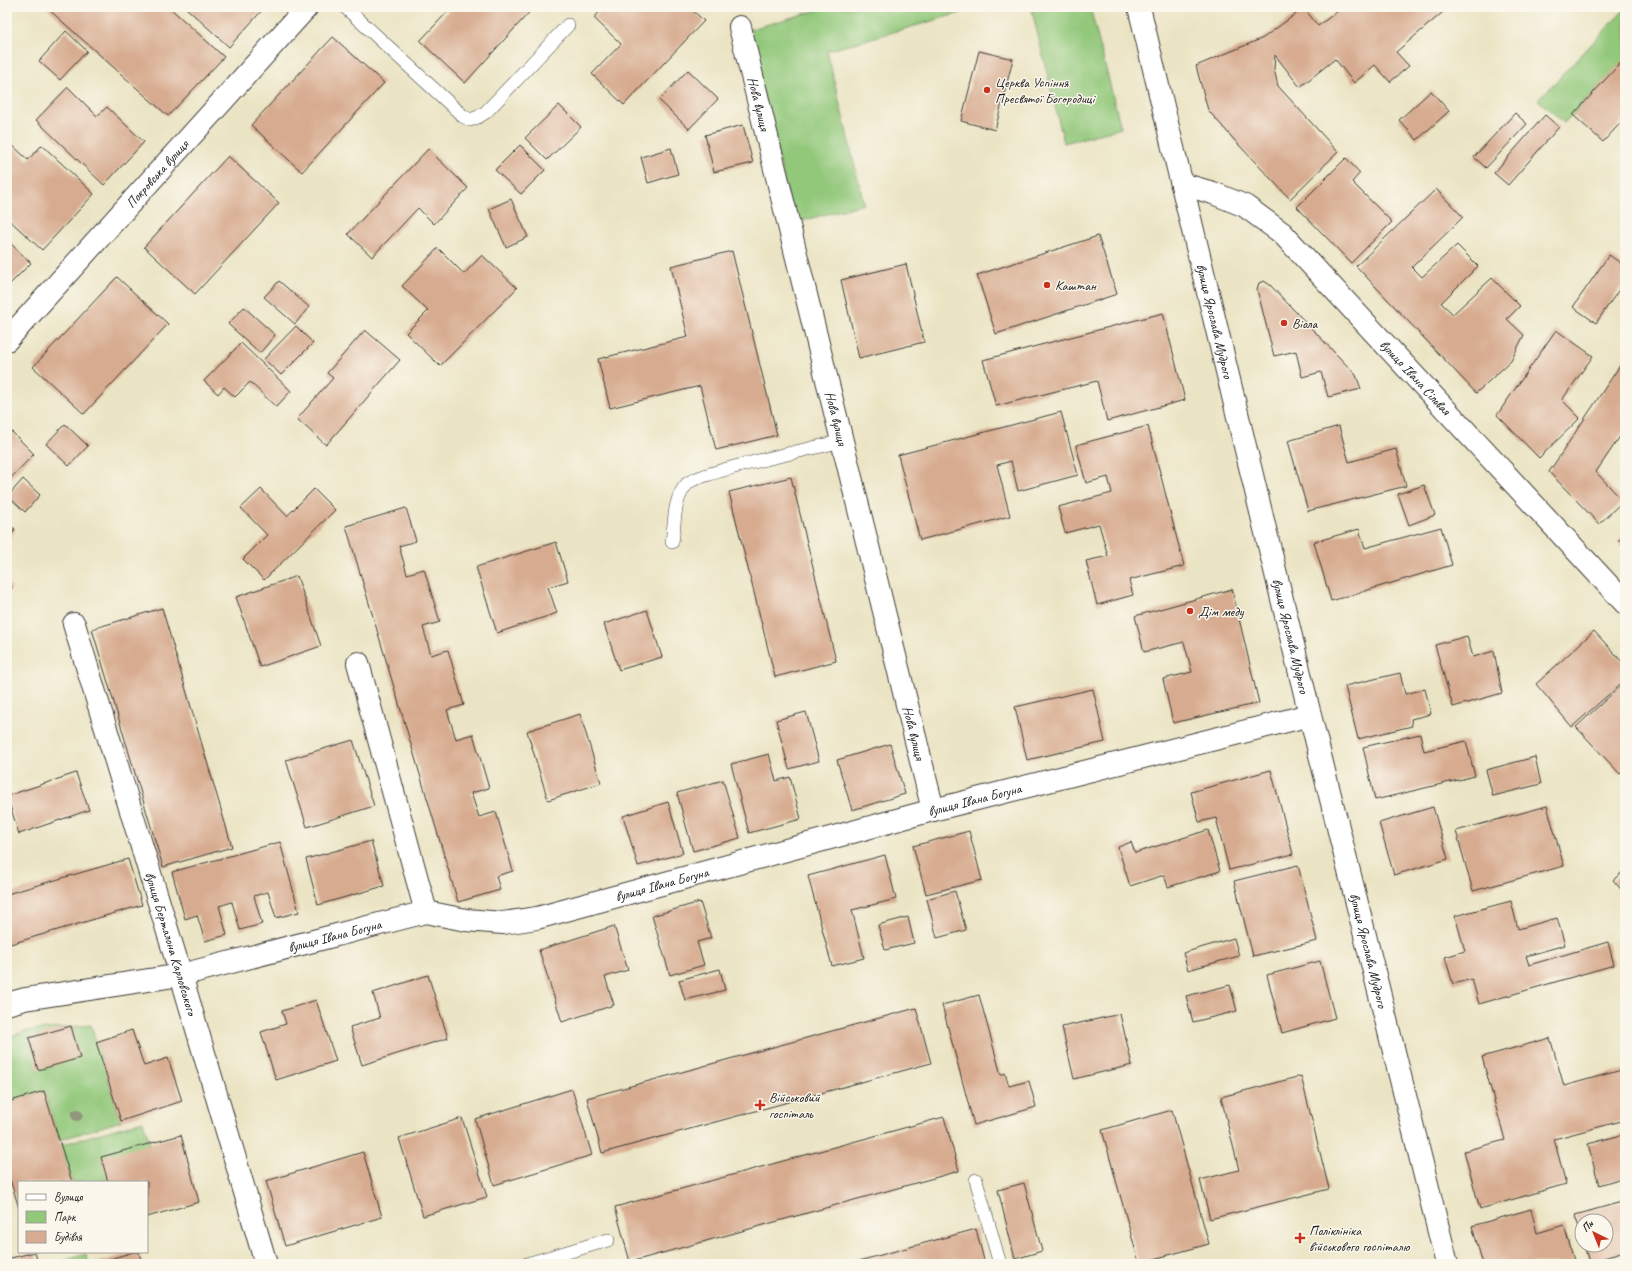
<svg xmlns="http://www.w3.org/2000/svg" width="1632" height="1271" font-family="Caveat,sans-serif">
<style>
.green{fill:#92c87a;stroke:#57724b}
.building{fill:#d7ab8f}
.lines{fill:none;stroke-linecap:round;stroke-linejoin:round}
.service-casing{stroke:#3b3a35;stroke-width:14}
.minor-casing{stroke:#3b3a35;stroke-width:24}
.tertiary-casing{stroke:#3b3a35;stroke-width:24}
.secondary-casing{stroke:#3b3a35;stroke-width:24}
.service{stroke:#fff;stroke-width:13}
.minor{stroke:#fff;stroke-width:22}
.tertiary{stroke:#fff;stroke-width:22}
.secondary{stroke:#fff;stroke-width:22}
.tree{fill:#90977a}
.poi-dot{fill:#c8321e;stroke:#fbf7ec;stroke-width:1.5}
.labels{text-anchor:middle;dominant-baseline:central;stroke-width:3;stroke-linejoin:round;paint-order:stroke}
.poi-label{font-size:14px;fill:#1c1c1c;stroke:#fbf7ec;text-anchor:start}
.street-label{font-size:14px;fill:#1c1c1c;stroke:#fbf7ec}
</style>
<rect width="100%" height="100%" fill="#fbf7ec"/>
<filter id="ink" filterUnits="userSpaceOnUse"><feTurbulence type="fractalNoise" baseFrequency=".025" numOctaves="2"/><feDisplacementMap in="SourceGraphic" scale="8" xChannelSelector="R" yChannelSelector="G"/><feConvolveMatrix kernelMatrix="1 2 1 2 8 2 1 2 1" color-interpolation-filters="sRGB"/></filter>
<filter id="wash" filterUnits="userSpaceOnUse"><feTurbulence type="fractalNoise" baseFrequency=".012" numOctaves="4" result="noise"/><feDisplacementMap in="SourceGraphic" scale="16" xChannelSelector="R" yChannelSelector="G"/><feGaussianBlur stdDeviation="0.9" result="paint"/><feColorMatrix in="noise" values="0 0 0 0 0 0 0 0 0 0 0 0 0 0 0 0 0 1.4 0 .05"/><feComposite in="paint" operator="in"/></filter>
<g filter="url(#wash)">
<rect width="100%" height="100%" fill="#ebe4c4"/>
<!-- green -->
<g class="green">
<polygon points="828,7 981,7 827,51 864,204 794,223 748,30"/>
<polygon points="1031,7 1090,7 1121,128 1064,143"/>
<polygon points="1625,9 1625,60 1564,123 1538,100"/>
<polygon points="91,1025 121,1121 59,1140 44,1091 7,1102 7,1037 26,1031"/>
<polygon points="143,1121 150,1144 108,1182 72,1182 60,1145"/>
<polygon points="86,1254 89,1264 51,1264"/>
</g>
<g id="blocks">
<!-- building -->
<g class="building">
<polygon points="46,7 169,7 224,57 168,116"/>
<polygon points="185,7 265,7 229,47"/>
<polygon points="452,7 534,7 465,83 420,41"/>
<polygon points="604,7 689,7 704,21 624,105 592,74 621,44 594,18"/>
<polygon points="1343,7 1356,7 1357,9 1360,7 1449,7 1396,52 1409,66 1390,82 1375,65 1354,83 1335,59 1300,87 1275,55 1274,69 1278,86 1338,152 1290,199 1237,143 1208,110 1196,66 1263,38 1304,8 1318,26"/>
<polygon points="66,31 87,51 60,80 39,61"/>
<polygon points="333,37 384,83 302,172 251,125"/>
<polygon points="979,51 1013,59 995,130 961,121"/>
<polygon points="1625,58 1625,118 1603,142 1573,115"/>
<polygon points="688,70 718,99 689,129 659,100"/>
<polygon points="68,87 97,116 107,107 144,142 104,185 36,120"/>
<polygon points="1431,91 1449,111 1417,140 1399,120"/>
<polygon points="559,105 581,127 547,160 525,138"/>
<polygon points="1515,113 1527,124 1486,168 1474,157"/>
<polygon points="1545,115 1559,127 1508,185 1494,173"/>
<polygon points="743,125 753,163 714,172 705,135"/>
<polygon points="7,140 28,160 42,145 94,194 42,250 7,218"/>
<polygon points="520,145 545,170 521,194 495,170"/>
<polygon points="671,148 678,174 648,183 641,157"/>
<polygon points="428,149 468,188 434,224 418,208 372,257 348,234"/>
<polygon points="228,156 279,203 195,294 144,247"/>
<polygon points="1346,158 1360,173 1352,182 1392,222 1351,263 1297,207"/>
<polygon points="1436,189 1463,217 1412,267 1422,277 1457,245 1478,266 1441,303 1453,314 1492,278 1520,306 1507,319 1524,335 1511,361 1476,393 1356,266"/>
<polygon points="511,199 528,237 506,247 489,209"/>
<polygon points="1098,236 1117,294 996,334 977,275"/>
<polygon points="7,240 31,263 7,287"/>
<polygon points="438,248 464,274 482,255 517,288 440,366 406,333 428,311 402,286"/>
<polygon points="732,251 777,435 716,450 700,386 610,408 598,359 688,337 671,266"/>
<polygon points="1609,255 1625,266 1625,281 1596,323 1573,307"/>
<polygon points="906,264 924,342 859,358 841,280"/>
<polygon points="117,277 168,324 84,414 33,367"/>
<polygon points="279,281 309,307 295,324 264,297"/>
<polygon points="1264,281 1270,285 1356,375 1361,389 1328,397 1321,372 1302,377 1296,351 1274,356 1257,289 1259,283"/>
<polygon points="244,307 275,335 260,353 228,324"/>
<polygon points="1163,313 1185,400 1107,421 1097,381 996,406 983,360"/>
<polygon points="296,326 313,343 281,375 264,359"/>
<polygon points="365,330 400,360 326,445 297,419 333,378 327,373"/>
<polygon points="1556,330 1593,356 1562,400 1580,418 1539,458 1497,415"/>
<polygon points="241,343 291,391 276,407 250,382 235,397 224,387 218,394 204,381"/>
<polygon points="1625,358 1625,429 1596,472 1623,501 1599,524 1549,472"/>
<polygon points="1061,412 1078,475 1018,491 1011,461 997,465 1010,516 920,540 898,455"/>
<polygon points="65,424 88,446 69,466 46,444"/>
<polygon points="1148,426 1184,566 1129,580 1133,595 1097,605 1086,561 1108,556 1099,524 1065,533 1058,507 1112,493 1108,477 1086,483 1076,445"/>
<polygon points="1339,426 1349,462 1396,449 1406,486 1308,511 1288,441"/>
<polygon points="7,427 34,454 7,482"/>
<polygon points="791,477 836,661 775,677 729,492"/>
<polygon points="23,479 40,495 25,512 8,496"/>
<polygon points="1424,485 1435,515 1409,525 1398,494"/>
<polygon points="261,489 287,516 314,489 335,510 264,580 243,559 267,535 241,508"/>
<polygon points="406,508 416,541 399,546 407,574 424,569 440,622 423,627 431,655 448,650 464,705 447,710 456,739 473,734 489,788 471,793 479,817 496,812 513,871 496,876 500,890 458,902 346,526"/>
<polygon points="7,524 15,529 7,543"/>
<polygon points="1441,527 1452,565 1331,601 1314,542 1359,529 1365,548"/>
<polygon points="1625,535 1625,548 1618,541"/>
<polygon points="556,542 568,581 548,587 557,613 497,633 476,567"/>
<polygon points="297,576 321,646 260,667 236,597"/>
<polygon points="7,584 12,587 7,595"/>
<polygon points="1232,589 1259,703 1173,723 1163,679 1192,672 1184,642 1144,652 1135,616"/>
<polygon points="162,608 232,847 163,867 92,629"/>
<polygon points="647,610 662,657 619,670 604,624"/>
<polygon points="1594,631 1625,665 1625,680 1572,727 1536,684"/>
<polygon points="1467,636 1473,657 1494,651 1502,693 1453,707 1435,645"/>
<polygon points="1400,673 1405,694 1425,689 1431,714 1411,719 1412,726 1358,739 1345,686"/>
<polygon points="1625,682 1625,769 1620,774 1576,727"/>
<polygon points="1093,689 1105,742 1027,760 1015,707"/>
<polygon points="806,712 819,761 789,769 776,720"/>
<polygon points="580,714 601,783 548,800 527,731"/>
<polygon points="1420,734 1424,751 1466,741 1475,776 1375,800 1363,747"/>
<polygon points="353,740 374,806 307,827 286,760"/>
<polygon points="890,744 905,794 852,810 837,760"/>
<polygon points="769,754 776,781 790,777 801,819 749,833 731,764"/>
<polygon points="1535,757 1541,784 1493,796 1486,770"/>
<polygon points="1271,770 1293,854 1229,870 1216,818 1199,822 1191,792"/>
<polygon points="76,773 89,810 19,834 7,796"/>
<polygon points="723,780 740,838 693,851 677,793"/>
<polygon points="668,802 683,853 638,866 623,816"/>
<polygon points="1547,806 1564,866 1473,891 1456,831"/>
<polygon points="1433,807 1448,859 1394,875 1379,823"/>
<polygon points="1208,830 1220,871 1168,887 1164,875 1130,886 1118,847 1131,842 1135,853"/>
<polygon points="969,831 982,880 926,894 913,846"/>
<polygon points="371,841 384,886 318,905 306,859"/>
<polygon points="280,842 299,912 276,918 268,892 254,896 262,924 240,930 232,902 219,906 227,935 205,941 197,915 185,919 172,872"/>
<polygon points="885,855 896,899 852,910 864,958 832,966 808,876"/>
<polygon points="128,859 142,905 7,945 7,894"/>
<polygon points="1298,865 1317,941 1253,956 1234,881"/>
<polygon points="1625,870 1625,894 1613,880"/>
<polygon points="955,891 966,930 937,938 927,899"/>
<polygon points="1511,901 1518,929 1557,918 1565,945 1526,956 1529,965 1608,942 1614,965 1479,1004 1472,979 1453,984 1445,957 1465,951 1455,916"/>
<polygon points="700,902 711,938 697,942 704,965 670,975 652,916"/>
<polygon points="908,917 914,943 885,950 878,925"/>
<polygon points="614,926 628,970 605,977 614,1005 562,1022 539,950"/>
<polygon points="1234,938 1239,956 1188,970 1183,953"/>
<polygon points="1320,961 1335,1018 1282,1033 1267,975"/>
<polygon points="720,969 725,990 685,1000 679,980"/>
<polygon points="428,975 448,1038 362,1065 350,1027 380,1018 373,993"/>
<polygon points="1230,985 1237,1011 1193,1022 1186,996"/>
<polygon points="979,995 1001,1075 1005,1073 1009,1086 1029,1081 1036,1107 974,1125 942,1005"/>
<polygon points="316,1000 336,1061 276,1080 261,1032 286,1024 282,1011"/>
<polygon points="916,1008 931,1063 602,1153 587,1098"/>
<polygon points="1120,1014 1132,1065 1074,1079 1062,1027"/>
<polygon points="71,1026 80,1058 38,1070 29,1038"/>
<polygon points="132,1030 144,1066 168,1058 182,1101 121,1121 96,1042"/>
<polygon points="1550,1038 1564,1086 1625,1069 1625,1120 1554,1139 1566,1184 1480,1209 1464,1151 1505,1140 1482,1057"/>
<polygon points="1301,1076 1329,1189 1210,1219 1200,1180 1239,1170 1221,1097"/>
<polygon points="572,1089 592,1155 494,1185 475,1119"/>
<polygon points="44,1091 72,1182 19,1182 19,1208 7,1170 7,1102"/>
<polygon points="1172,1110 1209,1244 1139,1263 1102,1130"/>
<polygon points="944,1117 959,1171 630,1262 615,1207"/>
<polygon points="462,1118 487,1197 423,1216 399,1138"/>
<polygon points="1625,1134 1625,1177 1599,1185 1588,1144"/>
<polygon points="181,1135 199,1202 147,1217 147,1182 108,1182 101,1157"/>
<polygon points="363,1152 382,1217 285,1246 266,1181"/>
<polygon points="1024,1183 1042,1251 1015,1259 998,1190"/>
<polygon points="1625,1201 1625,1252 1589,1262 1584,1245 1606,1245 1606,1221 1582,1221 1582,1237 1575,1215"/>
<polygon points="1531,1209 1537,1233 1564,1225 1575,1264 1483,1264 1472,1226"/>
<polygon points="976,1229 985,1264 848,1264"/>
<polygon points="35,1252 38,1264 7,1264 7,1259"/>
<polygon points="133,1252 139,1252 142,1264 94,1264"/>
<polygon points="185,1260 186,1264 172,1264"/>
</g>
</g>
</g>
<g filter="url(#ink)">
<use href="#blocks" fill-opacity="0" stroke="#3b3a35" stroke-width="1"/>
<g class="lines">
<defs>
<g id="service">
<polyline points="345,7 463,116 470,120 478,117 486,112 568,25"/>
<path d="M672,542c3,-19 1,-43 15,-58 9,-11 133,-37 155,-43"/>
<polyline points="976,1180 1000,1264"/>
<polyline points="527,1264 608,1240"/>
</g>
<g id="minor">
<path id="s1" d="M740,27l193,783"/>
<path id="s2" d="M1182,184l31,9 32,13 37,27 343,370"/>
<path id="s3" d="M74,624l107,351 85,289"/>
<polyline points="358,663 426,912"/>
<path id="s4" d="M7,1004l18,-5 156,-24 245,-63 40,8 37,3 34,-5 396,-108 377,-95"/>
</g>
<g id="tertiary">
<path id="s5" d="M1139,7l171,708 137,549"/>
</g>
<g id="secondary">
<path id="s6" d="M7,340l300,-333"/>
</g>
</defs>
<!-- service casing -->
<use href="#service" class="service-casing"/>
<!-- minor casing -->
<use href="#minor" class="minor-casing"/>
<!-- tertiary casing -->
<use href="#tertiary" class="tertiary-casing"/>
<!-- secondary casing -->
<use href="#secondary" class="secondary-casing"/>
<!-- service -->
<use href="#service" class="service"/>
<!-- minor -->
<use href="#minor" class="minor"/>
<!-- tertiary -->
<use href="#tertiary" class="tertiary"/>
<!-- secondary -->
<use href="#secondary" class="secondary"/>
</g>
<!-- trees -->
<circle class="tree" cx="77" cy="1115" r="6"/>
</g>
<!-- markers -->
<g class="poi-dot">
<circle cx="987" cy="90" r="4"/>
<circle cx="1047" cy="285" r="4"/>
<circle cx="1284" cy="323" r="4"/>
<circle cx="1190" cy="611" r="4"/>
<path d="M758 1099h4v4h4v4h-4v4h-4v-4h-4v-4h4z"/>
<path d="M1298 1232h4v4h4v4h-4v4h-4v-4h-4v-4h4z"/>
</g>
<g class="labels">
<!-- poi labels -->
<g class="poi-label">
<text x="995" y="82">Церква Успіння<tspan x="995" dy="16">Пресвятої Богородиці</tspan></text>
<text x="1055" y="285">Каштан</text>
<text x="1292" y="323">Віола</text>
<text x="1198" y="611">Дім меду</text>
<text x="769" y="1097">Військовий<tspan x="769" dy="16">госпіталь</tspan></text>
<text x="1309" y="1230">Поліклініка<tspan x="1309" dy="16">військового госпіталю</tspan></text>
</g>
<!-- street labels -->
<g class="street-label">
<text stroke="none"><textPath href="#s1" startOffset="79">Нова вулиця</textPath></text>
<text stroke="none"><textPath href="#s6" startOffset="224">Покровська вулиця</textPath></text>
<text stroke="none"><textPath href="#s5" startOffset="323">вулиця Ярослава Мудрого</textPath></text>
<text stroke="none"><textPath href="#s2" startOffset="309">вулиця Івана Сільвая</textPath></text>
<text stroke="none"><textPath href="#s1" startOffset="403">Нова вулиця</textPath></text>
<text stroke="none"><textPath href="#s5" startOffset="647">вулиця Ярослава Мудрого</textPath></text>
<text stroke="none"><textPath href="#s1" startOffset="727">Нова вулиця</textPath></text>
<text stroke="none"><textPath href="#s4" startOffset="995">вулиця Івана Богуна</textPath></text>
<text stroke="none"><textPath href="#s4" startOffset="671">вулиця Івана Богуна</textPath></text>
<text stroke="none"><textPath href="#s4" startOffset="335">вулиця Івана Богуна</textPath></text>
<text stroke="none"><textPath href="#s3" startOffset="334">вулиця Берталона Карловського</textPath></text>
<text stroke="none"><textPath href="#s5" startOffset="971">вулиця Ярослава Мудрого</textPath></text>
</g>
</g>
<!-- margin -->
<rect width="1632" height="1271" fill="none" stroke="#fbf7ec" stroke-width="24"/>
<!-- legend -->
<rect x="18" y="1181" width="130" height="72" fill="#fbf7ec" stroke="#a29f99"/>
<rect x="26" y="1194" width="20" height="6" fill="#ffffff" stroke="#a29f99"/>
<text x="54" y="1201" font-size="12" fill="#1c1c1c">Вулиця</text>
<rect x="26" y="1211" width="20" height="12" fill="#92c87a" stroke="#a29f99"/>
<text x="54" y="1221" font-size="12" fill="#1c1c1c">Парк</text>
<rect x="26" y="1231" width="20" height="12" fill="#d7ab8f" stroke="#a29f99"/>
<text x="54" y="1241" font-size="12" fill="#1c1c1c">Будівля</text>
<!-- north arrow -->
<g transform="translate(1594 1233) rotate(317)"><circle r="19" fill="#fbf7ec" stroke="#a29f99"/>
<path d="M0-3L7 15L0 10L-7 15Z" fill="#c8321e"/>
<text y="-6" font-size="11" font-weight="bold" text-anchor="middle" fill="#1c1c1c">Пн</text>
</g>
</svg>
